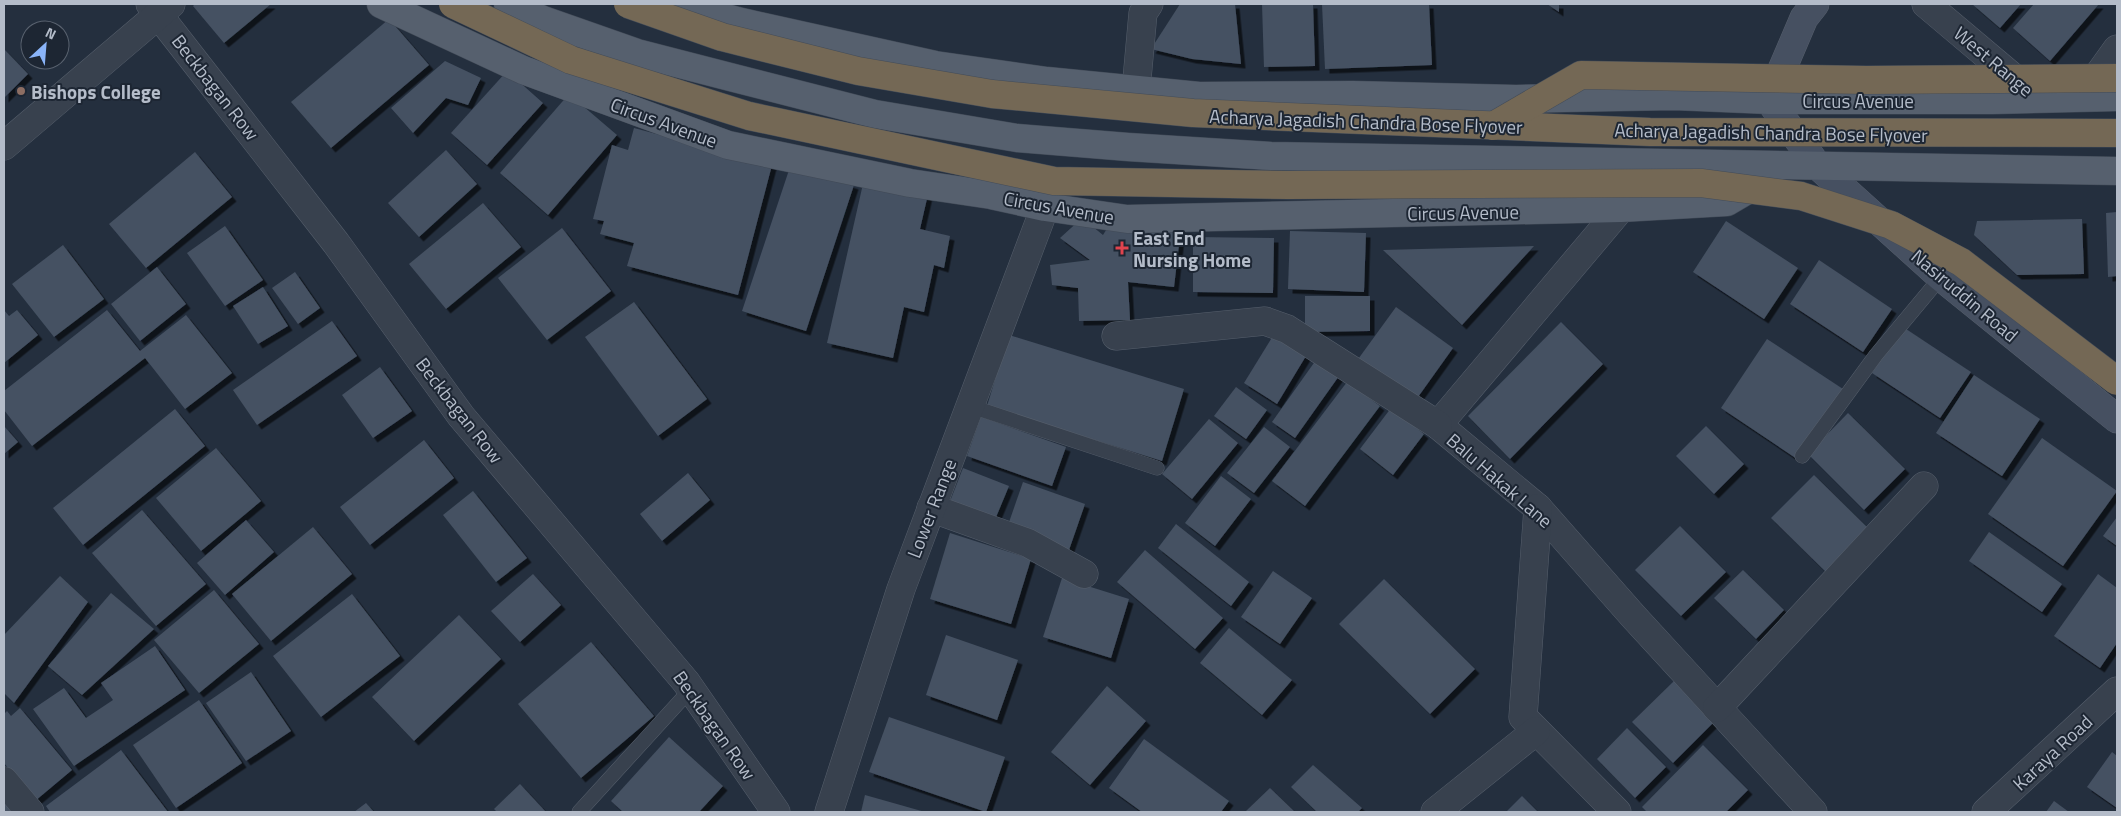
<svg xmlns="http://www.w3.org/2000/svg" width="2121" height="816" font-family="'Titillium Web',sans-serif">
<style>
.building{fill:#455162;filter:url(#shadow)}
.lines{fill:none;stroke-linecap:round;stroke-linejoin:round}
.lane-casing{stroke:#565f6c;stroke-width:15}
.street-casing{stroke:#565f6c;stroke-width:29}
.secondary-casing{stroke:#565f6c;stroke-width:29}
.primary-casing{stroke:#414a57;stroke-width:29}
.lane{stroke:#38414e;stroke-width:14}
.street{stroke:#38414e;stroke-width:28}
.secondary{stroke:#465061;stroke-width:28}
.primary{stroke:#56606e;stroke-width:28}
.highway-bridge-casing{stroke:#434c59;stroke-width:29;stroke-linecap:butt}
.highway-bridge{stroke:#746855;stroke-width:28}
.education-dot{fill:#8d6e63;stroke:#1d2633;stroke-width:2}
.health-dot{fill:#e0444e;stroke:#1d2633;stroke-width:2}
.labels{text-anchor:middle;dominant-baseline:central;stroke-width:4;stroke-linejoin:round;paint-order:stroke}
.street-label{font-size:19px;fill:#b4bcc9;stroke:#1d2633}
.poi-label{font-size:19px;font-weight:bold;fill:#b4bcc9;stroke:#1d2633;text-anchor:start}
</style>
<defs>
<filter id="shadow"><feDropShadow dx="4.5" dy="4.5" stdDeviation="0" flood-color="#0009"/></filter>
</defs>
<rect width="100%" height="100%" fill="#242f3e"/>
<!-- building -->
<g class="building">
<polygon points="195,4 271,4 224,43 193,6"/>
<polygon points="1180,4 1235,4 1241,64 1192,59 1151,49"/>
<polygon points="1262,4 1313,4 1315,66 1264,67"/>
<polygon points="1322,4 1429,4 1432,65 1325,69"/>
<polygon points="1547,4 1559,4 1559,12"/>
<polygon points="1972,4 2021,4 2000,28"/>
<polygon points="2034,4 2099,4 2050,61 2013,28"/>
<polygon points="389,19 429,65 331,148 291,102"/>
<polygon points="4,49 28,74 4,98"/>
<polygon points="445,61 481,78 468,105 446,98 413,133 391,108"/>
<polygon points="507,71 543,103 487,165 451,133"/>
<polygon points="569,94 617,135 548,215 500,173"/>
<polygon points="634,128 772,165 738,295 627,266 634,243 600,234 604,221 593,219 612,145 628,150"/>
<polygon points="446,150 477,184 419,237 388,203"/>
<polygon points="195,152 232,197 146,268 109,224"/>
<polygon points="791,164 854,185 806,331 742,311"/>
<polygon points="865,175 929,190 920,229 950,236 944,268 934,265 924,312 904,307 893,358 827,343"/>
<polygon points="483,203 521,247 446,309 409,264"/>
<polygon points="2117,212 2117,276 2108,277 2106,213"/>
<polygon points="1082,218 1103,235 1113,219 1181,228 1174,287 1128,282 1130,320 1079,321 1078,288 1052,285 1050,265 1090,260 1060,238"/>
<polygon points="2082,219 2084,274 2017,275 1974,235 1977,221"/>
<polygon points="1726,221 1798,268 1764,319 1693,272"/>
<polygon points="225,226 263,280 225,306 187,253"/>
<polygon points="562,228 611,291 547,340 498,278"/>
<polygon points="1290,231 1366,233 1364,292 1288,289"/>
<polygon points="1193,237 1274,238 1273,293 1193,292"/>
<polygon points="63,245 104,299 54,337 12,284"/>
<polygon points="1534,246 1462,325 1383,250"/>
<polygon points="1819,260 1892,309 1863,352 1790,304"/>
<polygon points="157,267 186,304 140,341 111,304"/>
<polygon points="295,272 320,308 298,324 272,288"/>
<polygon points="263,287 288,326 258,344 233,306"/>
<polygon points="1305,296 1370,296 1370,331 1305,332"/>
<polygon points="634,302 707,399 658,436 585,337"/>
<polygon points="1396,307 1453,348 1413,404 1356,362"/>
<polygon points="4,310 9,316 17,310 38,335 4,363"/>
<polygon points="107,310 140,351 186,315 232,373 185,409 145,358 32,446 4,410 4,391"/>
<polygon points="332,321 357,356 257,425 233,390"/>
<polygon points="1561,322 1603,364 1510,459 1468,416"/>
<polygon points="1903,327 1971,372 1940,418 1872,373"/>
<polygon points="1276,331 1309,351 1277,404 1244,383"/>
<polygon points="1009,335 1184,389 1162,461 987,406"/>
<polygon points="1767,339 1843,389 1797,459 1721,408"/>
<polygon points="1316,360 1339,376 1295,438 1272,422"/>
<polygon points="380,367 412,411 373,438 342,395"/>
<polygon points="1974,375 2040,419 2002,476 1936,433"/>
<polygon points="1347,382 1380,406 1305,506 1272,481"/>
<polygon points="1236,387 1267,410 1246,439 1214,416"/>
<polygon points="1391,408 1424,434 1393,475 1360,449"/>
<polygon points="175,409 205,446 83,545 53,508"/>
<polygon points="1848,413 1905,469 1864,510 1808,454"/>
<polygon points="981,417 1066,447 1052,486 967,456"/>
<polygon points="1209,419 1238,443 1192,499 1162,474"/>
<polygon points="4,426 18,442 4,454"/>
<polygon points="1706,426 1744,464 1714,494 1676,456"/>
<polygon points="1264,427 1290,447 1254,493 1227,473"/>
<polygon points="2042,438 2117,491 2063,566 1988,514"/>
<polygon points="424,440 454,478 370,545 340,507"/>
<polygon points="216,448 261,501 201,551 156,498"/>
<polygon points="963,468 1009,486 994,522 949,504"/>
<polygon points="688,473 710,500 662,541 640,514"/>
<polygon points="1814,475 1871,531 1828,574 1771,518"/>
<polygon points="1221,476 1251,499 1215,546 1185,523"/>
<polygon points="1023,482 1085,504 1069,550 1007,528"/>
<polygon points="473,491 527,558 496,582 443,515"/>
<polygon points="142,510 206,584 156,626 92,553"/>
<polygon points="2117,517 2117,546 2103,536"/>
<polygon points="246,520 274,552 225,595 197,563"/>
<polygon points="1176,524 1249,582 1231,606 1158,548"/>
<polygon points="1680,526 1726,572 1681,616 1635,570"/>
<polygon points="313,527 352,574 271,641 232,594"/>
<polygon points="1989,532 2062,584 2042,612 1969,561"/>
<polygon points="950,533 1031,559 1011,624 930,599"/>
<polygon points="1145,550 1223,618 1195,649 1117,582"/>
<polygon points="1743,570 1784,610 1756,639 1714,598"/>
<polygon points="1273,571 1312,598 1280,644 1241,617"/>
<polygon points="533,574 561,605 520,642 491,611"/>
<polygon points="2098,574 2117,588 2117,643 2100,668 2054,636"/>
<polygon points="60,576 88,602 14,703 4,693 4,635"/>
<polygon points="1062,578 1129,599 1111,658 1043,637"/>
<polygon points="1384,579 1475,669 1430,714 1339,624"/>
<polygon points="214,590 259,644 199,693 154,640"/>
<polygon points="111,593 154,629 82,695 48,666"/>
<polygon points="352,594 400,656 321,717 273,656"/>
<polygon points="459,615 501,659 414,741 372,697"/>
<polygon points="1229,628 1292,680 1262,715 1200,663"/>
<polygon points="946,635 1018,660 997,720 926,695"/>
<polygon points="591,642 654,716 581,778 518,704"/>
<polygon points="155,646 185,690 74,766 33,709 64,688 86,718 113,700 101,683"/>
<polygon points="251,672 291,731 246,761 206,703"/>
<polygon points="1674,681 1715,721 1673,763 1632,722"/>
<polygon points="1107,686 1146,721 1090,785 1051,752"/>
<polygon points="199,700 242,763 176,808 133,745"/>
<polygon points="20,708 72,770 35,801 4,763 4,714 7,711 11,716"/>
<polygon points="889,717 1005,757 986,812 869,772"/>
<polygon points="1627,728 1666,767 1635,798 1597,759"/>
<polygon points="669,737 723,786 699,812 623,812 611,801"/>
<polygon points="1144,739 1229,801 1221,812 1142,812 1109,788"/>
<polygon points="1703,745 1748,790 1726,812 1647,812 1642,807"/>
<polygon points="121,750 168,812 50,812 46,806"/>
<polygon points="2112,752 2117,756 2117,808 2087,787"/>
<polygon points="1313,765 1362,808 1358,812 1317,812 1291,787"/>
<polygon points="520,784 546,812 497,812 494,809"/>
<polygon points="4,785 18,812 4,812"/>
<polygon points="1270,788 1295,812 1246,811"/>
<polygon points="865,795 925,812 861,812"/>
<polygon points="1522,796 1538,812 1506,812"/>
<polygon points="2054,801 2069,812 2046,812"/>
<polygon points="366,803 374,812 354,812"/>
</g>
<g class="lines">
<defs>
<g id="lane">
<polyline points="970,406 1157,468"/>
<polyline points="1802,456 1876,355 1941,277"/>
<polyline points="579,812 691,689"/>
</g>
<g id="street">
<polyline points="150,4 336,243 461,416 686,682 776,812"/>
<polyline points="1926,4 2028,90"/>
<polyline points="1136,90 1143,13 1149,4"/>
<polyline points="2084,95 2117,49"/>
<polyline points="4,146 171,4"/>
<polyline points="1621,208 1438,425 1538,508 1633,616 1813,812"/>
<polyline points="1116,336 1265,321 1287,329 1438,425"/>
<polyline points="931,508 1028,543 1084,574"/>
<polyline points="1538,508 1523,717 1617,812"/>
<polyline points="1717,708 1924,486"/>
<polyline points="4,781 30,812"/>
<polyline points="829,812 901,589 1045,207"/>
<polyline points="1435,812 1536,731"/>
<polyline points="1986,812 2117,691"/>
</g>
<polyline id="secondary" points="1815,4 1804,18 1769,100 1817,165 1941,277 2117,419"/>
<g id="primary">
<polyline points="381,4 523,70 728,145 910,183 991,195 1045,207 1127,219 1621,208 1727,202 1761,182"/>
<polyline points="508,4 543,20 637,53 734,78 875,114 1017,138 1128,147 1271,156 2117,171"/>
<polyline points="678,4 737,21 935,65 1047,81 1199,96 1353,95 1516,99 1674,96 1769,100 1993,100 2117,97"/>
</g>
</defs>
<!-- lane casing -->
<use href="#lane" class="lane-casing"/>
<!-- street casing -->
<use href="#street" class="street-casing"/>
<!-- secondary casing -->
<use href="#secondary" class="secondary-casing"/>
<!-- primary casing -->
<use href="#primary" class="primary-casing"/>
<!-- lane -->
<use href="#lane" class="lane"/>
<!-- street -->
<use href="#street" class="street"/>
<!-- secondary -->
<use href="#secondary" class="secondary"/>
<!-- primary -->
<use href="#primary" class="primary"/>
<defs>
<g id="highway-bridge">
<polyline points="453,4 571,60 749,116 1054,181 1288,185 1701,183 1801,196 1891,225 1961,262 2117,381"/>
<polyline points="628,4 722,37 858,71 992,94 1193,113 1650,132 2117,133"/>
<polyline points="1493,126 1581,75 1866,80 2117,78"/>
</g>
</defs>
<!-- highway-bridge casing -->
<use href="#highway-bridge" class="highway-bridge-casing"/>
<!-- highway-bridge -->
<use href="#highway-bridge" class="highway-bridge"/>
</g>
<!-- markers -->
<circle class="education-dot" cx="21" cy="91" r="5"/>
<path class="health-dot" d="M1119.5 240.5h5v5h5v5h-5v5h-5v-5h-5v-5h5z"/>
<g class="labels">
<!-- street labels -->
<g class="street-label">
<text transform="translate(1994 61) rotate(40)">West Range</text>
<text transform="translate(216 87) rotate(52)">Beckbagan Row</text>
<text x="1858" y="100">Circus Avenue</text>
<text transform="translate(1366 121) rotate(2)">Acharya Jagadish Chandra Bose Flyover</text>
<text transform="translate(664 122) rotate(20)">Circus Avenue</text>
<text transform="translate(1771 132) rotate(1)">Acharya Jagadish Chandra Bose Flyover</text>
<text transform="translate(1059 207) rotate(10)">Circus Avenue</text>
<text transform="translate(1463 212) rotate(-1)">Circus Avenue</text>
<text transform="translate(1965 295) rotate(40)">Nasiruddin Road</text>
<text transform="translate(460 410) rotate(52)">Beckbagan Row</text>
<text transform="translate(1500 480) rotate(41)">Balu Hakak Lane</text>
<text transform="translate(931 508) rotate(-69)">Lower Range</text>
<text transform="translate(715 725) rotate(55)">Beckbagan Row</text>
<text transform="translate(2052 752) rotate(-43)">Karaya Road</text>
</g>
<!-- poi labels -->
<g class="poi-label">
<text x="31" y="91">Bishops College</text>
<text x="1133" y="237">East End<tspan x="1133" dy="22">Nursing Home</tspan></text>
</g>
</g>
<!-- border -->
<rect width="2121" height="816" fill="none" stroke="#b4bcc9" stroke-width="10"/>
<!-- north arrow -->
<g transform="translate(45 45) rotate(26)"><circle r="24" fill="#1d2633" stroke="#59626f"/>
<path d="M0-4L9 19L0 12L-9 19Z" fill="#8ab4f8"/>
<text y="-8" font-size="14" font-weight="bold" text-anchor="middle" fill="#b4bcc9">N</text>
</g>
</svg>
